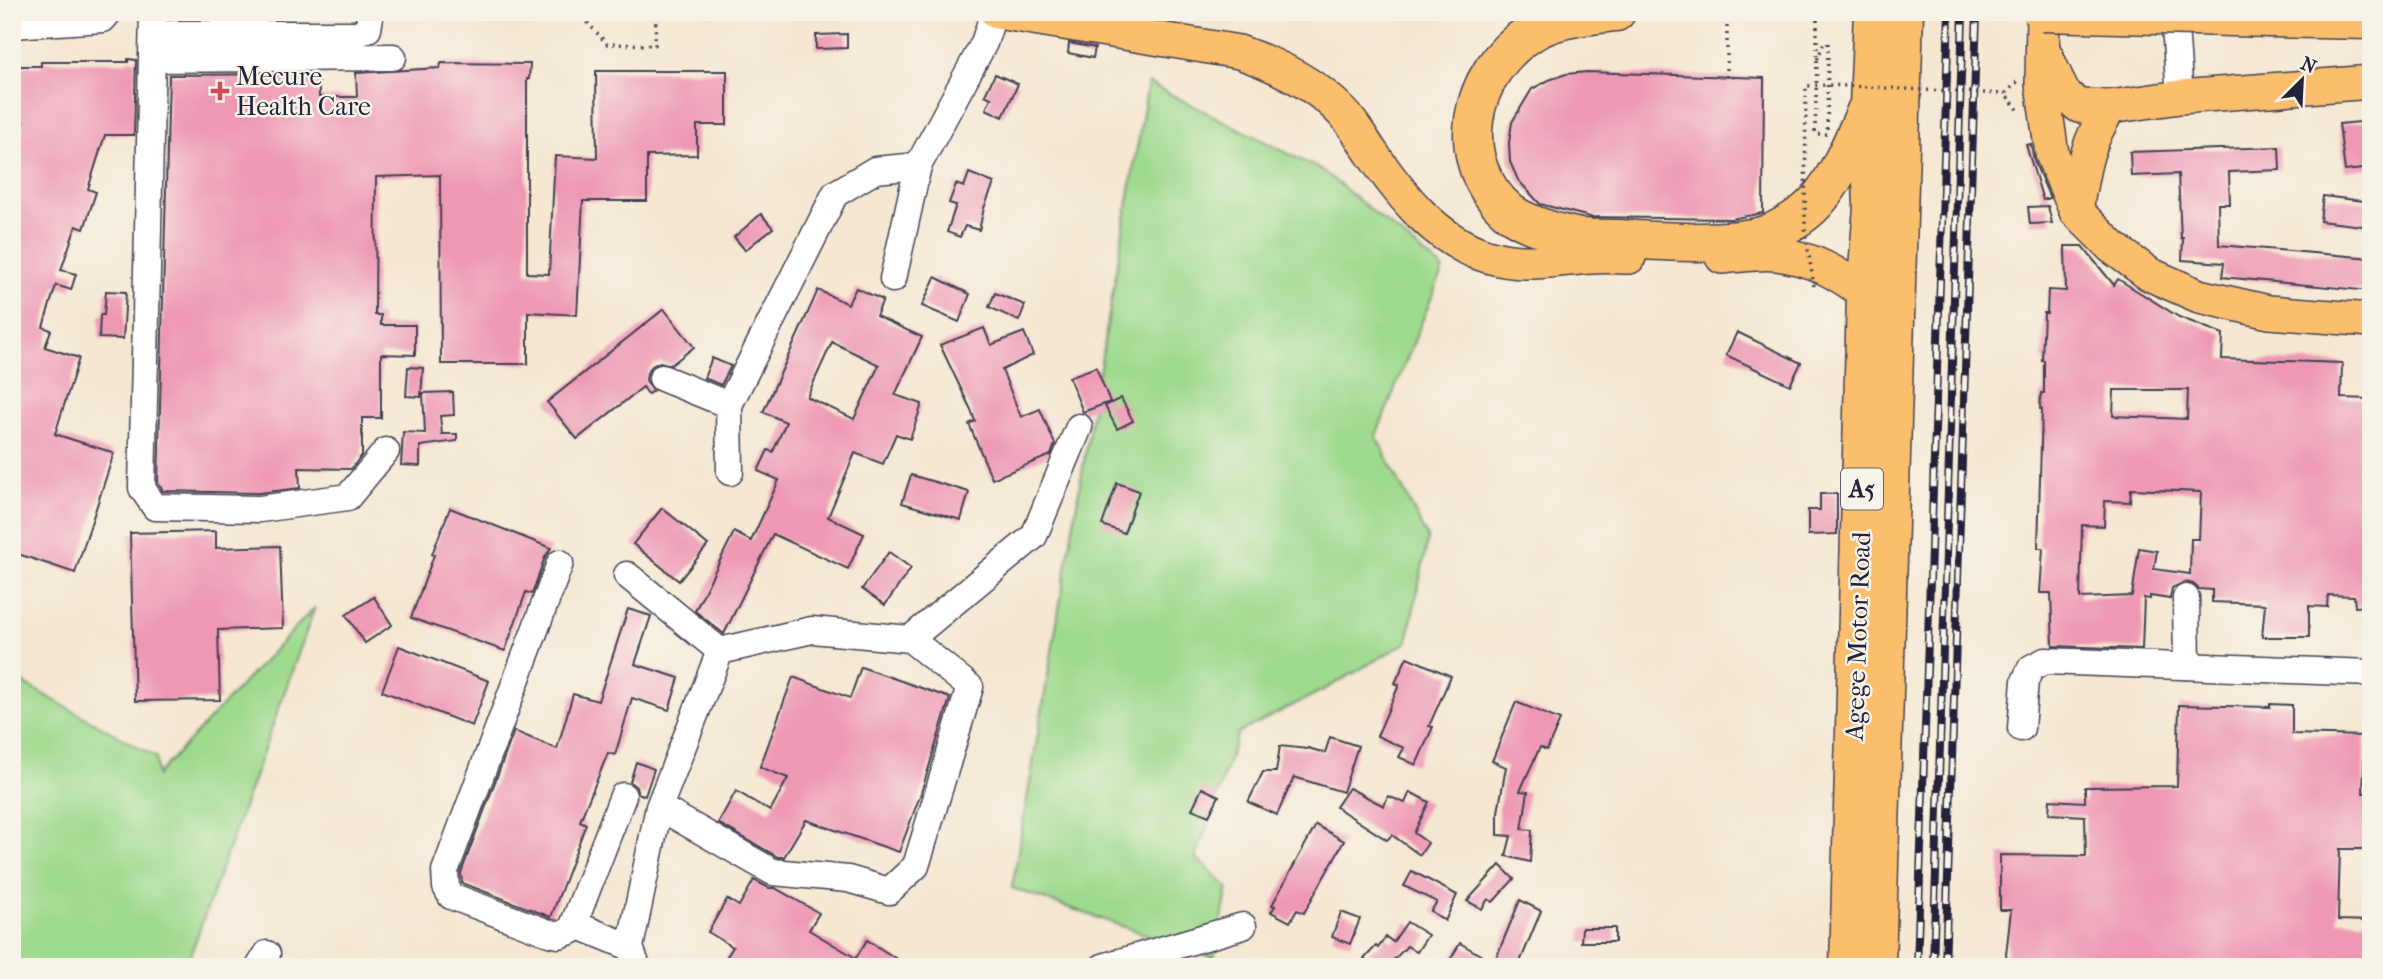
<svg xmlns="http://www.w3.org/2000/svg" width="2383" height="979" font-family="'IM FELL French Canon',serif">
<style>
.green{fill:#9eda8d;stroke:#607e64;stroke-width:2}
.building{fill:#ee98b4;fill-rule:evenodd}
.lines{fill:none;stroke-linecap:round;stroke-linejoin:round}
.minor-casing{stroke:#424052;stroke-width:29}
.major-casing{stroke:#424052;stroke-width:36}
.highway-casing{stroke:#424052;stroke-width:41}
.path{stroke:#424052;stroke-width:3.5;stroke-dasharray:2 5;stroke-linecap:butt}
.minor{stroke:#fff;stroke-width:26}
.major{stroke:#fabe6d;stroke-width:33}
.highway{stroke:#fabe6d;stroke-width:38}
.rail-casing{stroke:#22223b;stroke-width:8}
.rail{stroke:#f7f3e8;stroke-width:5;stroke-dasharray:16;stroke-linecap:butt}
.highway-bridge-casing{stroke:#424052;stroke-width:41;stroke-linecap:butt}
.path-bridge{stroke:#424052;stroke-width:3.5;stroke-dasharray:2 5;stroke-linecap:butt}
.highway-bridge{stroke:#fabe6d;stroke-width:38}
.poi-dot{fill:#d1495b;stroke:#f7f3e8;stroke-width:2.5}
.labels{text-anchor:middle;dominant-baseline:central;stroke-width:5;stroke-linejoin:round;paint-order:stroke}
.shield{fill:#f7f3e8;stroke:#62616f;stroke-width:2}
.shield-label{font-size:24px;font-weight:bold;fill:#22223b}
.poi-label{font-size:26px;fill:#22223b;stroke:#f7f3e8;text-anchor:start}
.street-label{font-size:26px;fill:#22223b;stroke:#f7f3e8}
</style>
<rect width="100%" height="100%" fill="#f7f3e8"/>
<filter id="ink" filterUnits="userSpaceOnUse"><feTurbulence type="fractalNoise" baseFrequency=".0143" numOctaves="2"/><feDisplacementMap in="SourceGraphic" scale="14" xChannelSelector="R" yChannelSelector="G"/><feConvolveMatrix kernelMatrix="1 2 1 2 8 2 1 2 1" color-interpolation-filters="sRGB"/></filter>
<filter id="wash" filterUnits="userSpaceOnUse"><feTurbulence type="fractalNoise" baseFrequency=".00686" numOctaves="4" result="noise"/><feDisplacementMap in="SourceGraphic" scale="28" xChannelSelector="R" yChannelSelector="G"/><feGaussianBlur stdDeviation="1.57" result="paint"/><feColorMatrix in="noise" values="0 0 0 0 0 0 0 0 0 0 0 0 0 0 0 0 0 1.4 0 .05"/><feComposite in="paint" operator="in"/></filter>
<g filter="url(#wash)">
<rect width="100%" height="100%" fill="#f5e7d1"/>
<!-- green -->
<g class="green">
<polygon points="1148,83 1323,171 1443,269 1376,436 1428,539 1407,642 1329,687 1238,733 1196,858 1228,888 1214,958 1012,888"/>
<polygon points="315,607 186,967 12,967 12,677 156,757 157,775"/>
</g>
<g id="blocks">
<!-- building -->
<g class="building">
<polygon points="847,34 847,48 816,49 816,35"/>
<polygon points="1069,43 1095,48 1093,58 1068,53"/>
<polygon points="128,59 136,60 134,135 105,135 88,189 96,192 84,229 76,226 61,270 76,274 71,290 56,285 43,327 51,330 45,347 79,358 55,434 114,453 75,573 12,552 12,155 23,123 12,123 12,66 41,66 41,62 128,62"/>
<polygon points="441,63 530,64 529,79 527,79 527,273 549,274 555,156 597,158 596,71 727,71 727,125 697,125 697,155 647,156 647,201 583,201 577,315 528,312 528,364 441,364 440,175 376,177 375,315 381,315 381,325 415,325 415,355 381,354 381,418 362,418 362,455 351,469 299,468 300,488 259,493 163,491 158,483 169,75 293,74 293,78 319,79 319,97 354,97 357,96 356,73 440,68"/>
<polygon points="1587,72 1764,78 1763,213 1731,219 1590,217 1540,204 1518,180 1510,162 1509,143 1512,122 1532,89 1549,80 1566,74"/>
<polygon points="995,74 1018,84 1003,117 986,109 991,98 985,95"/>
<polygon points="2371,121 2371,168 2345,171 2339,124"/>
<polygon points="2031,144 2034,161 2050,198 2043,200 2026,145"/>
<polygon points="2279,147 2280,170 2229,172 2230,204 2218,204 2219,245 2371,258 2371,291 2222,277 2224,263 2182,260 2183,238 2181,238 2178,174 2131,176 2130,152"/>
<polygon points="969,173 994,183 984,208 979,230 965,226 960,237 947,232 956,205 949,203 956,184 964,187"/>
<polygon points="2323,196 2371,202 2371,227 2320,221"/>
<polygon points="2048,206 2052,223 2030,224 2028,207"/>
<polygon points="761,214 773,228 745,250 734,237"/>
<path d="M2065,246h17l32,39 4,-6 61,38 44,17 -1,25 120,4 -1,35 30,1v207l-16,1 -1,-11 -26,-1 -1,12 -18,-1v31h-47l3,-33 -53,-2v-12l-13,-1 -6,-5 -8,-2 -13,6 -2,11 -20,-3v3l-6,-1 -2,51 -89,-3 -2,-53h-11l3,-45h-5l4,-139h-2l1,-16h3v-33h-2l2,-47h3l1,-23 18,1zM2114,390h74l-1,29 -74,-3zM2131,489l70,3 -2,47h-8l-1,35 -36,-5 3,-18 -18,-3 -7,48 -52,2 2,-73 22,1 1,-25 25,1z"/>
<polygon points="935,277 970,294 959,322 922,306"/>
<path d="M856,288l27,12 -7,16 46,21 -27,58 27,9 -12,35 -14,-5 -13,30 -28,-11 -27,64 36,17 -16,35 -75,-35 -49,100 -29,-23 39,-79 17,9 28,-61 -21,-9 10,-21 5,2 13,-30 -23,-10 55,-122 30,14zM832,342l47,23 -25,54 -47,-22z"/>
<polygon points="106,291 126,292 123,339 99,338 100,315 104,315"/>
<polygon points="995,293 1025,305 1019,321 989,307"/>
<polygon points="664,309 694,347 671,365 660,362 652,366 647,373 646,380 653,391 648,394 643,387 577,439 547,402"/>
<polygon points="984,328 991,345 1024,332 1033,355 1002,370 1021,417 1040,409 1055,444 1051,455 992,479 969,424 975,421 971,410 940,345"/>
<polygon points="1737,332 1801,363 1790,385 1726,355"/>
<polygon points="712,358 731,366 721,385 704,378"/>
<polygon points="408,367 423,368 421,397 406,396"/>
<polygon points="1096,367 1110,402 1083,412 1069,377"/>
<polygon points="453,392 454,415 440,416 442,434 457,434 457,441 420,446 420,466 401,465 403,432 425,433 423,393"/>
<polygon points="1121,398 1133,421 1117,429 1105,406"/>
<polygon points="911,475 969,492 961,520 902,503"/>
<polygon points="1117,483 1139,491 1124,533 1102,525"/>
<polygon points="1820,494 1837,494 1837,534 1808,535 1808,510 1820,510"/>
<polygon points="450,508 551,548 545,557 532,594 526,592 505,651 411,618 434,555 432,554"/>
<polygon points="662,508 708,545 679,581 633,544"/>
<polygon points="216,531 216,548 280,546 283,628 218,630 220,700 135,701 130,533"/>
<polygon points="889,552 911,568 885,605 862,589"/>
<polygon points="374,597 392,625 365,643 346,615"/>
<polygon points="628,609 651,616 635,664 679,678 669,710 632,698 615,755 608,753 580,821 586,824 551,917 462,883 461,873 514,731 557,749 573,694 598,701"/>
<polygon points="399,646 489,681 472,726 382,691"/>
<polygon points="1407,657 1451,676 1429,726 1433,727 1416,765 1399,757 1404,748 1377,736 1399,685 1395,683"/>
<polygon points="861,667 950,698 921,793 899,852 806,820 784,857 778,857 718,823 736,791 770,811 788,778 760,767 793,677 850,698"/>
<polygon points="1516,702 1560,720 1547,750 1540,747 1520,791 1528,792 1522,829 1532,830 1530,862 1506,856 1511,836 1498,835 1498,812 1506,767 1492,761"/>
<polygon points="2270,704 2292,705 2292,734 2365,736 2363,793 2371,793 2371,849 2340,849 2338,920 2371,921 2371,967 2008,967 2006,955 2011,910 2000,910 2000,855 2086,856 2085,816 2049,814 2050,800 2085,802 2085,787 2177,786 2179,705 2270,707"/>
<polygon points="1330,737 1358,746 1343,792 1294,777 1277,815 1248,802 1263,772 1276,772 1280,746 1307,749 1308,748 1325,753"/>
<polygon points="636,762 654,769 645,796 638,793 636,787 630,782"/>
<polygon points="1202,788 1219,796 1209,816 1192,809"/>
<polygon points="1349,788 1384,806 1388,796 1405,803 1410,792 1429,802 1414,833 1428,843 1420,855 1392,835 1387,840 1336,807"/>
<polygon points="1316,825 1344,841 1304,913 1297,910 1290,922 1271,912 1275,906 1272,905"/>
<polygon points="1500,865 1514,879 1493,902 1488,899 1482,909 1467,901"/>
<polygon points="1412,871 1457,895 1445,921 1431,911 1437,902 1404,886"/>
<polygon points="754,880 769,888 775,888 819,913 809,930 856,958 867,940 909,967 720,967 733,947 708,932 727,899 739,906"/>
<polygon points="1520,900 1541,911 1518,967 1446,967 1460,943 1494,963"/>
<polygon points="1341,912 1360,919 1350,944 1332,937"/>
<polygon points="1407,922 1428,935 1417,952 1407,946 1387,967 1372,967 1364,959 1376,946 1378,948 1386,937 1393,942"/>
<polygon points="1582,928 1615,928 1615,942 1581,942"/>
</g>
</g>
</g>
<g filter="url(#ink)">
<use href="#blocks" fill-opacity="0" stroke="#424052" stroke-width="2"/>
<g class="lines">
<defs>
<g id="minor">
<polyline points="153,12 142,488 155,507 260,509 348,497 386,451"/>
<polyline points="2174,12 2180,97"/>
<polyline points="12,25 103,19 109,12"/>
<polyline points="153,34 357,34 368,29 371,12"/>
<polyline points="153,59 393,57"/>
<polyline points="893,279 918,166"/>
<polyline points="662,378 729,405"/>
<polyline points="730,472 729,405 835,194 875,170 918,166 984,43 994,12"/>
<polyline points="560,563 445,871 446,887 451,896 546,932 559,935 571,931 623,796"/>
<polyline points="627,575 720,651"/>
<polyline points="2186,598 2187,666"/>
<polyline points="910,639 1034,536 1079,427"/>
<polyline points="2021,728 2025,681 2031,668 2045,661 2371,673"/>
<polyline points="574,924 630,947"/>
<polyline points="259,967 267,954"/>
<polyline points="637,967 630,947 659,807 720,651 812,630 910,639 970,687 916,866 889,891 848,879 773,872 659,807"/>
<polyline points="1103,967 1243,926"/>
</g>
<g id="major">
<path d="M997,12l242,40c38,13 76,31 104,61 11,11 19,26 28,39 29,42 65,89 116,104 40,12 66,3 105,1 13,-1 25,0 37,0"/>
<polyline points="2043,12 2042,84 2052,154 2076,211 2112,247 2149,274 2199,296 2269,312 2371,320"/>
<polyline points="2046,55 2063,93 2079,106 2110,107"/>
<path d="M2076,211c7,-42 10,-68 34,-104l70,-10 191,-15"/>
<path d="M1722,257c17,-1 37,-5 55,-3 35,4 61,19 89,40"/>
</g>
<g id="highway">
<path d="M1616,12c-30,4 -61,5 -87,22 -60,39 -79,126 -21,177 14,12 45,21 63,25 15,4 32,2 48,3 42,2 103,7 143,-3 12,-3 30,-14 41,-22 29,-21 49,-71 63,-103"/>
<polyline points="2270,18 2371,20"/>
<polyline points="1849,967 1866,294 1873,207 1869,104 1873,12"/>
<polyline points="1876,967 1904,12"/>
</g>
</defs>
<!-- minor casing -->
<use href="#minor" class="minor-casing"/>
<!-- major casing -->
<use href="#major" class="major-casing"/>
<!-- highway casing -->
<use href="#highway" class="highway-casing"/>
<!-- path -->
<g class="path">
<polyline points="578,12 607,44 655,45 656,12"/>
<polyline points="1817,12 1817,60 1823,45 1828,42"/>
<polyline points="1817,60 1815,134 1827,134 1828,42"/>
<polyline points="1727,77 1727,12"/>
<polyline points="2017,82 2005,94 2021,113"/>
</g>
<!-- minor -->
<use href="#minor" class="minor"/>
<!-- major -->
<use href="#major" class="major"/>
<!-- highway -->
<use href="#highway" class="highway"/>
<defs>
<g id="rail">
<polyline points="1917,967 1949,12"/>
<polyline points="1933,967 1963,12"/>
<polyline points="1945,967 1977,12"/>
</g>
</defs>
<!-- rail casing -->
<use href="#rail" class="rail-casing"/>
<!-- rail -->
<use href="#rail" class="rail"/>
<defs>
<polyline id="highway-bridge" points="2042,12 2270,18"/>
</defs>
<!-- highway-bridge casing -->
<use href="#highway-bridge" class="highway-bridge-casing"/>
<!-- path-bridge -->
<polyline class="path-bridge" points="1814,286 1805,232 1806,86 1827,85 2005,94"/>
<!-- highway-bridge -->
<use href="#highway-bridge" class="highway-bridge"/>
</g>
</g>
<!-- markers -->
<path class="poi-dot" d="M216.5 80.5h7v7h7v7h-7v7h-7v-7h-7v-7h7z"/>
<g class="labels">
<!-- shield labels -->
<rect class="shield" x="1841" y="468.5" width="42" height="41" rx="5"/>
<g class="shield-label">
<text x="1862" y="489">A5</text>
</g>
<!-- poi labels -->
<g class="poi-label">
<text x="236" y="76">Mecure<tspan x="236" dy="30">Health Care</tspan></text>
</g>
<!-- street labels -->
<g class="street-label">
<text transform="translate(1858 636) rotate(-88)">Agege Motor Road</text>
</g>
</g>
<!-- margin -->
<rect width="2383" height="979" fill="none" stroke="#f7f3e8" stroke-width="42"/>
<!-- north arrow -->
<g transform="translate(2302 80) rotate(24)" stroke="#f7f3e8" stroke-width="5" paint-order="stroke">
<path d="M0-5L12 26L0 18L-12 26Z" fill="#22223b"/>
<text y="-10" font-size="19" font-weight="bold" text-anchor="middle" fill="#22223b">N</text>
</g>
</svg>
